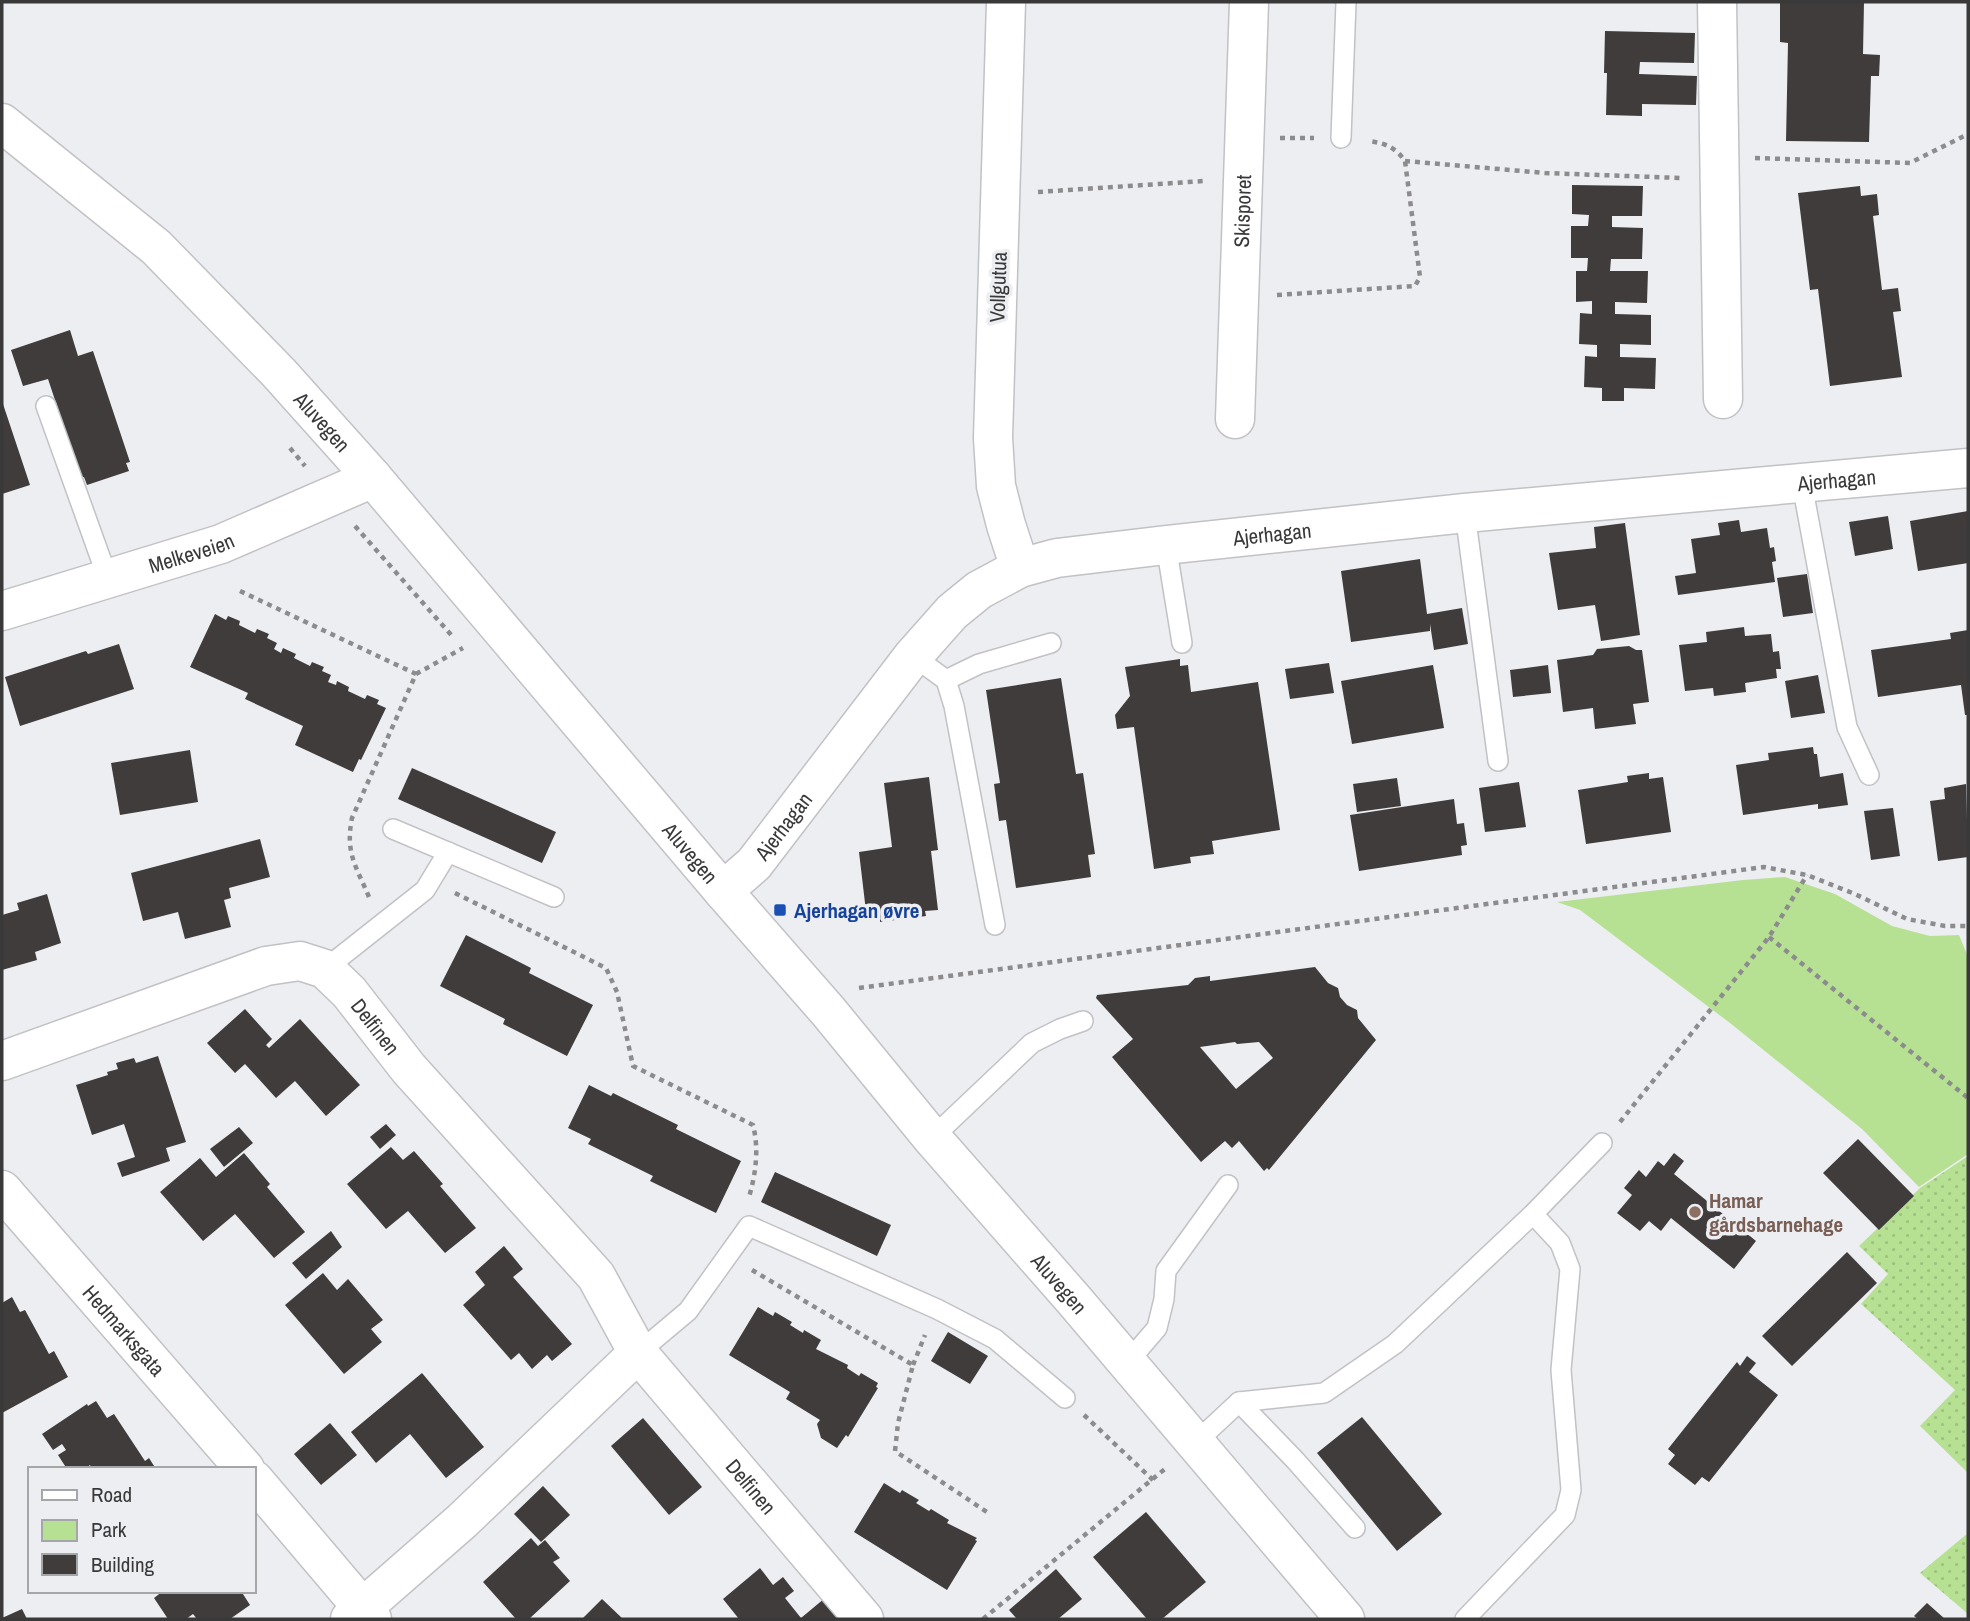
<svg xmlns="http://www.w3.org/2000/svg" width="1970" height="1621" font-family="'Archivo Narrow',sans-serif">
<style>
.grass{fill:url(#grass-dots)}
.green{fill:#b6e192}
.building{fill:#403c3c;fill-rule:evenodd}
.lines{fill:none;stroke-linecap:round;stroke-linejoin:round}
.service-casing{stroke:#c0c2c5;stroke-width:22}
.minor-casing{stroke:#c0c2c5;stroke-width:41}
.secondary-casing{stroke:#c0c2c5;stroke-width:41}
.path{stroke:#8c8c8e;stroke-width:4.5;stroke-dasharray:5 5;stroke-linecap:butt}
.service{stroke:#fff;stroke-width:19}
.minor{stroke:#fff;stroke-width:38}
.secondary{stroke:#fff;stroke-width:38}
.transit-dot{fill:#1a4fb4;stroke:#edeef2;stroke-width:2.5}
.education-dot{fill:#8d6e63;stroke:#edeef2;stroke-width:2.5}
.labels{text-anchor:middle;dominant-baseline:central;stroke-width:7;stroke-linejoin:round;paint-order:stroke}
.street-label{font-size:21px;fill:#39393a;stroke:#edeef2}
.transit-label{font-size:21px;font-weight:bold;fill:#164399;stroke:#edeef2;text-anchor:start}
.education-label{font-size:21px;font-weight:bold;fill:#785e54;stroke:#edeef2;text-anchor:start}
</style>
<defs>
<pattern id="grass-dots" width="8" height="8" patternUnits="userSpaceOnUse" patternTransform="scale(1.75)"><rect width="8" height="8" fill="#b6e192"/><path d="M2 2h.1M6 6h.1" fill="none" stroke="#9dc27f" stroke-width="1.8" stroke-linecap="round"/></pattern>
</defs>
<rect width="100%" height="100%" fill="#edeef2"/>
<!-- grass -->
<g class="grass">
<polygon points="1968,1156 1968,1473 1920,1426 1955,1390 1861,1304 1888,1274 1859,1246 1920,1188"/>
<polygon points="1968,1533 1968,1614 1920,1573"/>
</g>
<!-- green -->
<polygon class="green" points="1785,877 1835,894 1892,926 1930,936 1959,935 1968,957 1968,1154 1919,1187 1862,1129 1730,1023 1580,910 1557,902 1743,880"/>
<!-- building -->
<g class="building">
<polygon points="1780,2 1864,2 1863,54 1880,55 1879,76 1871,76 1869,142 1786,141 1788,43 1780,42"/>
<polygon points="1605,31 1695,33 1694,63 1640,62 1639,74 1697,76 1696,105 1642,104 1642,116 1606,115 1607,73 1604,73"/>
<polygon points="1572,185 1643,186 1642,216 1612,216 1612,227 1643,228 1642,259 1611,259 1610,271 1648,271 1647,303 1615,302 1615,314 1651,315 1651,345 1620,344 1620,357 1656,358 1655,389 1624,388 1624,401 1602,401 1602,388 1584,387 1585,356 1597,357 1597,345 1579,344 1580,313 1592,314 1592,301 1576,302 1576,271 1587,271 1588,258 1571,258 1571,226 1588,226 1589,215 1572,214"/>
<polygon points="1860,186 1861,196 1877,194 1879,215 1873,216 1882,290 1898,288 1901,311 1893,312 1902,377 1830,386 1818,289 1810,290 1798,193"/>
<polygon points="70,330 78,356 93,351 130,462 126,463 129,471 87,485 84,477 81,478 48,379 23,386 11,350"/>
<polygon points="2,401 30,485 2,494"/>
<polygon points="1968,511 1968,563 1918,571 1910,521"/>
<polygon points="1888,516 1893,549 1855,556 1849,522"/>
<polygon points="1739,520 1741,532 1767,528 1770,548 1774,547 1776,561 1772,562 1775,582 1678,595 1675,576 1696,573 1691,539 1720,535 1718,523"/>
<polygon points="1625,523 1640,635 1601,641 1595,605 1558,610 1549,553 1596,548 1594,527"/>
<polygon points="1420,559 1427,614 1462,608 1468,644 1434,650 1430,624 1430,631 1351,642 1341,571"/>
<polygon points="1807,574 1813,613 1783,617 1777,578"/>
<polygon points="215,614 226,620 228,616 240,621 239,625 255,633 257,629 269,634 267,638 277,643 274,649 281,653 283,648 296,654 294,658 310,666 312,662 324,667 322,671 331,675 328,682 336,685 337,681 349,687 348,691 365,699 367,695 379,700 377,704 386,708 361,760 359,759 353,772 295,745 303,726 245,699 248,693 190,667"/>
<polygon points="1744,627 1745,636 1771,634 1773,652 1779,651 1781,669 1776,669 1777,678 1745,683 1746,692 1714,696 1713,688 1685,691 1679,645 1707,642 1706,632"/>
<polygon points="1968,630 1968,715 1965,715 1961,685 1878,697 1871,650 1951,639 1950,633"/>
<polygon points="119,644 134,689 20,726 5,677 86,651 88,654"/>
<polygon points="1629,646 1636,650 1642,650 1649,702 1633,704 1636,724 1595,729 1593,708 1563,712 1557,660 1593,655 1597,649"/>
<polygon points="1180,659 1180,666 1188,665 1191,692 1258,682 1280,830 1212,841 1214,854 1190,857 1191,863 1154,869 1134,727 1117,729 1115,715 1130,696 1125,667"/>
<polygon points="1329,663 1334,693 1290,699 1285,669"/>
<polygon points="1433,665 1444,728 1352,744 1341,681"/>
<polygon points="1548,665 1551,693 1513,697 1510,670"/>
<polygon points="1818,675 1825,713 1791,718 1785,681"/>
<polygon points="1061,678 1076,774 1083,773 1095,854 1088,855 1091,877 1016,888 1006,820 999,821 994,784 1000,783 986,690"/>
<polygon points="1813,747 1814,754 1817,754 1820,777 1843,773 1848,805 1818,809 1818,804 1743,815 1736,765 1769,760 1768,753"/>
<polygon points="190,750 198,802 120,815 111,763"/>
<polygon points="412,768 556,832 542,863 398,799"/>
<polygon points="1649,773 1649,779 1663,777 1671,832 1586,844 1578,790 1628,782 1627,776"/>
<polygon points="929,777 938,850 931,851 938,910 925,911 926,916 880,922 880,918 867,920 859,852 892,847 884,783"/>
<polygon points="1397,778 1401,806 1357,812 1353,784"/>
<polygon points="1519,782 1526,827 1485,832 1479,788"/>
<polygon points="1966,784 1968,857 1938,861 1930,801 1945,799 1944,788"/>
<polygon points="1454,799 1457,824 1464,823 1467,845 1461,846 1462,855 1359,871 1350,815"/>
<polygon points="1893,808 1900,856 1871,860 1864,811"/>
<polygon points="260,839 270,877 229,888 231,898 224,900 231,927 185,939 178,912 143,921 131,873"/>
<polygon points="47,894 61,943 35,952 37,960 2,970 2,915 19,910 17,903"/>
<polygon points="466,935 531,968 529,973 593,1005 567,1056 503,1024 505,1019 440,986"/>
<path d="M1315,967l13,16 10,5 2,9 7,8 10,5 1,8 18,22 -107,130 -2,-2 -3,3 -25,-30 -7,7 -7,-7 -24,21 -89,-105 21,-18 -37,-41 1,-3 91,-10 7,-7 15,-2v5zM1235,1042l2,2 22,-2 14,16 -37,31 -36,-42z"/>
<polygon points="245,1009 272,1039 266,1045 269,1048 300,1019 360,1085 326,1116 295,1081 276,1098 245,1064 235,1073 207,1043"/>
<polygon points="158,1056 186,1142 166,1148 170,1161 122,1177 117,1163 135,1157 124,1124 92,1135 76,1085 108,1075 107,1072 118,1069 116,1063 134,1058 136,1063"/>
<polygon points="589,1085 611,1096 613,1093 678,1125 676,1129 741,1161 716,1213 650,1181 653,1176 588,1144 591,1139 568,1128"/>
<polygon points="386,1124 396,1135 380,1149 370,1137"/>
<polygon points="239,1127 253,1143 224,1167 210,1149"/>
<polygon points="1858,1139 1914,1196 1879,1230 1823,1173"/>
<polygon points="391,1147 403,1160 414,1151 443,1184 440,1186 476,1228 445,1253 408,1211 386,1229 347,1184"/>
<polygon points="244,1153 270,1184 267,1187 305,1232 274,1258 235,1214 203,1241 160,1192 200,1158 216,1177"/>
<polygon points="1674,1153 1684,1161 1674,1174 1756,1241 1734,1269 1671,1218 1661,1231 1649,1221 1640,1231 1617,1213 1632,1195 1624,1188 1639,1170 1646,1177 1658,1161 1664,1166"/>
<polygon points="775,1172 891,1225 877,1256 761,1202"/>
<polygon points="331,1231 342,1247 306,1279 292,1263"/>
<polygon points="504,1246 523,1269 513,1277 572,1344 552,1361 547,1355 532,1369 519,1353 511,1360 463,1305 485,1285 475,1272"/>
<polygon points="1847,1252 1877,1283 1792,1366 1762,1336"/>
<polygon points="323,1273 337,1290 348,1279 383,1320 371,1329 382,1342 344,1374 285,1305"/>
<polygon points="12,1297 20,1312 25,1310 49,1354 54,1351 68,1377 2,1413 2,1303"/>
<polygon points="758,1307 773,1316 775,1312 792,1322 790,1325 803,1333 804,1330 821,1340 816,1349 848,1365 847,1368 859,1376 861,1373 878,1383 876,1387 878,1388 848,1437 846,1435 837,1448 821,1438 817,1424 820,1420 786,1399 790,1392 729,1355"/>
<polygon points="948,1332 988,1356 970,1384 931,1361"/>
<polygon points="1747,1356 1756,1363 1749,1372 1778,1395 1709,1482 1702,1477 1695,1485 1668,1464 1675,1455 1668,1449 1737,1362 1740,1366"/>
<polygon points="422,1373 484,1447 446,1478 410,1434 376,1463 351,1432"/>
<polygon points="96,1401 107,1418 114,1414 145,1461 149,1458 156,1469 92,1469 90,1465 85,1469 67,1469 58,1455 66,1450 62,1444 53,1450 42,1434 87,1404 88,1406"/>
<polygon points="1362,1417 1442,1514 1397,1551 1317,1453"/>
<polygon points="643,1418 702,1487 669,1515 611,1446"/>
<polygon points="330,1423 357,1455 321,1485 294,1454"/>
<polygon points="884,1483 900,1493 902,1490 919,1500 916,1503 929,1511 931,1509 949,1520 947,1523 977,1538 975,1540 977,1541 947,1590 854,1532"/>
<polygon points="543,1486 570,1515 541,1542 514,1514"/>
<polygon points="1146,1512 1206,1582 1162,1619 1147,1619 1093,1557"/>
<polygon points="531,1538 538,1546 545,1540 560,1558 553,1562 570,1581 529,1619 516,1619 483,1582"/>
<polygon points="760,1568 773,1585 783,1577 794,1591 785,1598 801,1618 825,1598 843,1619 739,1619 723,1599"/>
<polygon points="1056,1569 1082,1599 1058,1619 1017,1619 1009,1610"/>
<polygon points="163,1591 241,1591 250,1605 230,1619 197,1619 193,1614 186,1619 168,1619 154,1598"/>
<polygon points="602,1599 623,1619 582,1619"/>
<polygon points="1927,1603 1945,1619 1918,1619 1914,1616"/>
<polygon points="22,1609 27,1619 2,1619 2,1618"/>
</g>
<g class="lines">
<defs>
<g id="service">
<polyline points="1341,138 1346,2"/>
<polyline points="46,406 108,579"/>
<polyline points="1802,484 1847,727 1869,775"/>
<polyline points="1465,513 1498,761"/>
<polyline points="1166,545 1182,643"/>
<polyline points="913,656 946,680 954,706 995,925"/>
<polyline points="946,680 979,664 1051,643"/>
<polyline points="393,829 554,897"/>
<polyline points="325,969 425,890 448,852"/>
<polyline points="932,1138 1032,1043 1060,1029 1083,1021"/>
<polyline points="638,1353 688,1311 749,1226 937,1309 995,1339 1065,1398"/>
<polyline points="1127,1363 1157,1328 1164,1299 1166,1271 1228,1185"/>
<polyline points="1239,1402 1295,1460 1355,1528"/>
<polyline points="1194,1444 1239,1402 1324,1393 1395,1344 1533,1214 1602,1143"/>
<polyline points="1465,1619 1565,1515 1571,1490 1561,1370 1570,1269 1560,1243 1533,1214"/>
</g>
<g id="minor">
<polyline points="1006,2 993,438 996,486 1006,525 1020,568"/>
<polyline points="1717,2 1723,399"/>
<path id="s1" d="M1235,419l14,-417"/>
<path id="s2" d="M2,611l219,-67 152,-66"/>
<path id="s3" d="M723,891l31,-27 159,-208 39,-44 27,-22 41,-22 37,-10 109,-13 299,-32 503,-45"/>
<path id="s4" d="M2,1061l264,-95 34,-5 25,8 24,23 60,77 187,207 42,77 -176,168 -112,98"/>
<path id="s5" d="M2,1190l243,279"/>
<path id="s6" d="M638,1353l226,266"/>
<polyline points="254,1480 372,1619"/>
</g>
<g id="secondary">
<path id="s7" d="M2,123l154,124 123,126 94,105 350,413 105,120 104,127 142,162 271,319"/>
</g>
</defs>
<!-- service casing -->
<use href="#service" class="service-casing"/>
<!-- minor casing -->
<use href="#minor" class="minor-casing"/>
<!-- secondary casing -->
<use href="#secondary" class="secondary-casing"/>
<!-- path -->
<g class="path">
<polyline points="1280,138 1314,138"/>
<polyline points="1755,158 1910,163 1968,134"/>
<polyline points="1405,161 1545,173 1681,178"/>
<polyline points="1038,192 1204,181"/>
<path d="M1277,295l138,-9 5,-9 -15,-116c-10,-14 -20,-18 -37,-20"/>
<polyline points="290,448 305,466"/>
<polyline points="355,526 454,638"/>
<path d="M240,591l176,83 -64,144c-7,35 4,48 17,79"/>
<polyline points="416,674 463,648"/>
<path d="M455,893l151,75 11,24 16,74 120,59c6,24 3,48 -4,72"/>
<polyline points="1769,937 1968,1098"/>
<polyline points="859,988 1764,867 1807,875 1855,894 1907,919 1945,926 1968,926"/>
<polyline points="1620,1122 1769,937 1807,875"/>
<polyline points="752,1270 913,1365 898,1423 895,1451 990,1514"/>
<polyline points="913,1365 925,1335"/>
<polyline points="1084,1415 1153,1480"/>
<polyline points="983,1619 1166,1468"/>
</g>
<!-- service -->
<use href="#service" class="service"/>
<!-- minor -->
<use href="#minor" class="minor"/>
<!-- secondary -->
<use href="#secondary" class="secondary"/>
</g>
<!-- markers -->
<rect class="transit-dot" x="773" y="903" width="14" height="14" rx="3.5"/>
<circle class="education-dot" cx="1695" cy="1212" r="7"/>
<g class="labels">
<!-- street labels -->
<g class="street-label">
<text stroke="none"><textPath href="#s1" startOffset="208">Skisporet</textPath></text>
<text transform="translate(998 287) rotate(-88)">Vollgutua</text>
<text stroke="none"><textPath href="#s7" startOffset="439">Aluvegen</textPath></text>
<text stroke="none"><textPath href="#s3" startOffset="1265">Ajerhagan</textPath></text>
<text stroke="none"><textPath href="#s3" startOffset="698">Ajerhagan</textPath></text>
<text stroke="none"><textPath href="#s2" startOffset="198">Melkeveien</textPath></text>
<text stroke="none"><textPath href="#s3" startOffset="89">Ajerhagan</textPath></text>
<text stroke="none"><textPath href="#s7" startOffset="1006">Aluvegen</textPath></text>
<text stroke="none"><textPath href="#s4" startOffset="418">Delfinen</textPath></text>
<text stroke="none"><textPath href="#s7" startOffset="1573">Aluvegen</textPath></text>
<text stroke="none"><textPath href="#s5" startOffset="186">Hedmarksgata</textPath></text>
<text stroke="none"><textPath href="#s6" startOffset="175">Delfinen</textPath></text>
</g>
<!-- transit labels -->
<g class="transit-label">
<text x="794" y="910">Ajerhagan øvre</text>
</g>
<!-- education labels -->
<g class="education-label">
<text x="1709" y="1200">Hamar<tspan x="1709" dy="24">gårdsbarnehage</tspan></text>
</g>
</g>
<!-- border -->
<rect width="1970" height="1621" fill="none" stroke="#39393a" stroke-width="7"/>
<!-- legend -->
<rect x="28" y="1467" width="228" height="126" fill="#edeef2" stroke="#a5a6a8" stroke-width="2"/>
<rect x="42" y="1490" width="35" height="10" fill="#ffffff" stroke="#a5a6a8" stroke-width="2"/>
<text x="91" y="1502" font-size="21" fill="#39393a">Road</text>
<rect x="42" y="1520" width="35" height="21" fill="#b6e192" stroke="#a5a6a8" stroke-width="2"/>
<text x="91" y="1537" font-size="21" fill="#39393a">Park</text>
<rect x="42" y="1554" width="35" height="21" fill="#403c3c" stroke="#a5a6a8" stroke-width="2"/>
<text x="91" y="1572" font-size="21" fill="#39393a">Building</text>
</svg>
